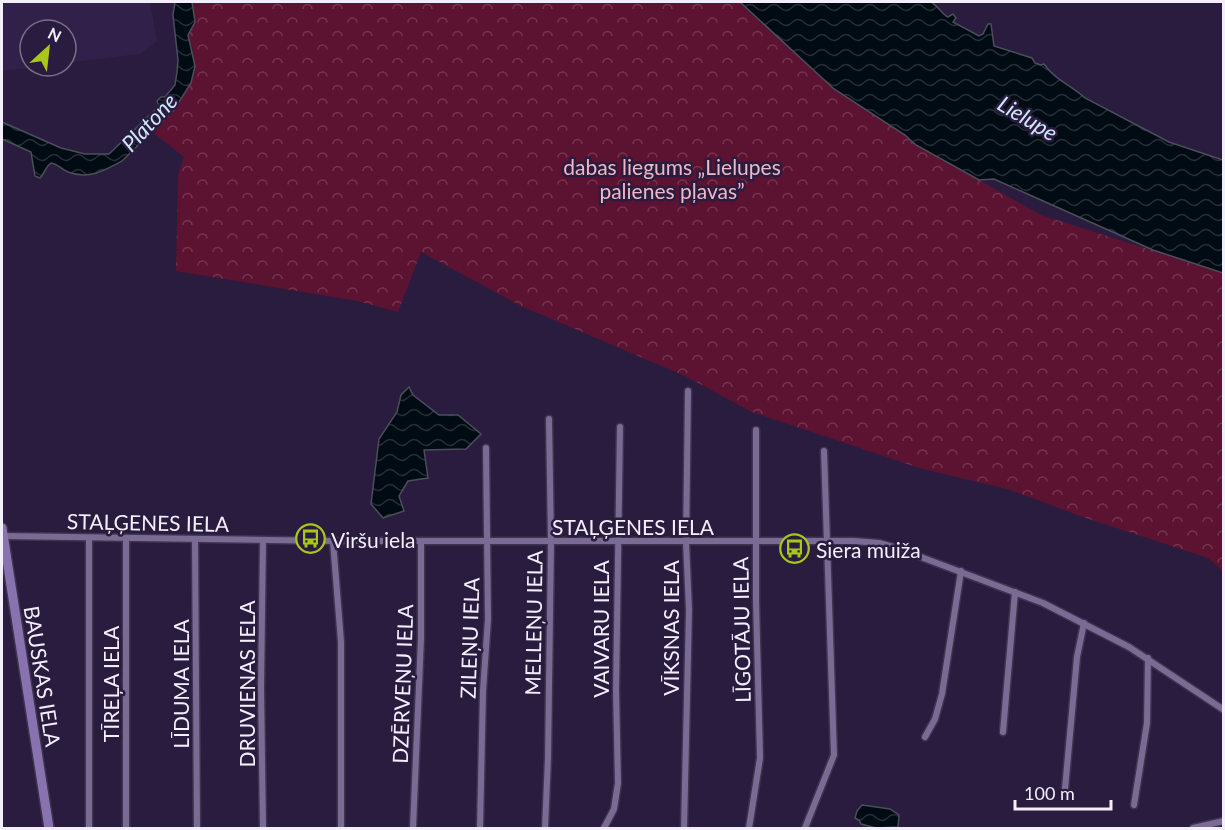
<svg xmlns="http://www.w3.org/2000/svg" width="1225" height="830" font-family="Lato,sans-serif">
<style>
.built{fill:#312049}
.park{fill:url(#park-crowns)}
.water{fill:url(#water-waves);stroke:#4a4f5a;stroke-width:1.5}
.lines{fill:none;stroke-linecap:round;stroke-linejoin:round}
.street-casing{stroke:#3f344f;stroke-width:9}
.secondary-casing{stroke:#3f344f;stroke-width:12}
.street{stroke:#796b94;stroke-width:6}
.secondary{stroke:#8872af;stroke-width:9}
.labels{text-anchor:middle;dominant-baseline:central;stroke-width:5;stroke-linejoin:round;paint-order:stroke}
.park-label{font-size:21px;fill:#efb8c7;stroke:#291c3e}
.street-label{font-size:21px;fill:#f3eefc;stroke:#291c3e}
.poi-label{font-size:21px;fill:#f3eefc;stroke:#291c3e;text-anchor:start}
.water-label{font-size:22px;font-style:italic;fill:#d0e7f8;stroke:#291c3e}
</style>
<defs>
<pattern id="park-crowns" width="20" height="18" patternUnits="userSpaceOnUse" patternTransform="scale(1.5)"><rect width="20" height="18" fill="#5c1231"/><path d="M2 6a3 3 0 1 1 6 0M12 15a3 3 0 1 1 6 0" fill="none" stroke="#743550"/></pattern>
<pattern id="water-waves" width="16" height="10" patternUnits="userSpaceOnUse" patternTransform="scale(1.5)"><rect width="16" height="10" fill="#010b14"/><path d="M0 5q4-4 8 0t8 0" fill="none" stroke="#262f37"/></pattern>
</defs>
<rect width="100%" height="100%" fill="#291c3e"/>
<!-- built -->
<polygon class="built" points="2,2 150,2 157,41 140,54 66,63 66,30 30,30 30,66 44,66 2,71"/>
<!-- park -->
<polygon class="park" points="192,2 739,2 834,89 905,135 916,145 1041,215 1223,273 1223,571 1208,558 1080,516 1011,490 919,468 752,412 685,376 521,306 421,252 398,312 357,301 176,271 178,174 184,157 151,131 174,110 193,49 188,35 195,22"/>
<!-- water -->
<g class="water">
<path d="M175,2h17l3,20 -7,13 7,31 -4,17 -17,27 -52,51c-18,10 -34,19 -54,11 -7,-3 -10,-8 -17,-9 -6,4 -6,10 -11,15l-5,-2 -4,-24 -29,-13v-17l59,26 24,6h24l50,-48 -2,-5 4,-4h4l10,-12 2,-13 1,-12 -5,-45z"/>
<path d="M740,2h191c7,4 11,12 17,15l5,-3 3,4 -3,4 26,14 4,-2 5,-10h3l3,22 38,12 3,5 6,2 3,-1c12,17 26,20 41,34l84,44 54,18v113l-70,-23 -159,-71 -15,1 -63,-35 -11,-10 -71,-46z"/>
<polygon points="409,387 413,395 439,415 458,415 481,434 466,449 424,450 428,478 408,481 399,496 404,511 383,518 371,504 379,439 397,412 401,395"/>
<polygon points="862,805 890,809 899,815 898,827 876,828 861,824 859,820 855,818 857,811"/>
</g>
<g class="lines">
<defs>
<g id="street">
<polyline points="3,536 333,541 854,541 879,543 897,548 1043,603 1129,647 1224,710"/>
<polyline points="89,539 89,828"/>
<polyline points="126,539 126,828"/>
<polyline points="195,539 197,828"/>
<polyline points="333,541 341,642 341,828"/>
<polyline points="1003,732 1015,592"/>
<polyline points="925,737 935,719 942,694 961,571"/>
<polyline points="1065,789 1077,657 1084,623"/>
<polyline points="1134,805 1147,723 1148,658"/>
<polyline points="263,828 261,688 263,540"/>
<polyline points="413,828 421,638 421,541"/>
<polyline points="480,828 483,691 488,619 486,448"/>
<polyline points="545,828 548,758 551,542 549,419"/>
<polyline points="604,828 614,809 618,783 616,691 620,427"/>
<polyline points="684,828 689,610 686,542 688,391"/>
<polyline points="749,828 760,758 756,600 756,430"/>
<polyline points="805,828 834,755 824,451"/>
<polyline points="1193,828 1224,821"/>
</g>
<polyline id="secondary" points="2,528 49,828"/>
</defs>
<!-- street casing -->
<use href="#street" class="street-casing"/>
<!-- secondary casing -->
<use href="#secondary" class="secondary-casing"/>
<!-- street -->
<use href="#street" class="street"/>
<!-- secondary -->
<use href="#secondary" class="secondary"/>
</g>
<!-- icons -->
<defs>
<symbol id="bus-ring" viewBox="-11 -11 22 22"><circle r="9.5" fill="#291c3e" stroke="#a9c719" stroke-width="1.5"/><path d="M-5-6H5V4H4V6H2V4H-2V6H-4V4H-5ZM-3.5-4V0h7V-4ZM-3.5 1.2v1.5H-2V1.2ZM2 1.2v1.5H3.5V1.2Z" fill="#a9c719"/></symbol>
</defs>
<g fill-rule="evenodd">
<use href="#bus-ring" x="294" y="522" width="33" height="33"/>
<use href="#bus-ring" x="778" y="532" width="33" height="33"/>
</g>
<g class="labels">
<!-- park labels -->
<g class="park-label">
<text x="672" y="166">dabas liegums „Lielupes<tspan x="672" dy="24">palienes pļavas”</tspan></text>
</g>
<!-- street labels -->
<g class="street-label">
<text transform="translate(148 522) rotate(1)">STAĻĢENES IELA</text>
<text x="633" y="526">STAĻĢENES IELA</text>
<text transform="translate(533 623) rotate(-89)">MELLEŅU IELA</text>
<text transform="translate(670 628) rotate(-90)">VĪKSNAS IELA</text>
<text transform="translate(600 629) rotate(-90)">VAIVARU IELA</text>
<text transform="translate(741 630) rotate(-91)">LĪGOTĀJU IELA</text>
<text transform="translate(469 638) rotate(-88)">ZILEŅU IELA</text>
<text transform="translate(43 676) rotate(81)">BAUSKAS IELA</text>
<text transform="translate(110 684) rotate(-90)">TĪREĻA IELA</text>
<text transform="translate(180 684) rotate(-90)">LĪDUMA IELA</text>
<text transform="translate(246 684) rotate(-90)">DRUVIENAS IELA</text>
<text transform="translate(402 684) rotate(-88)">DZĒRVEŅU IELA</text>
</g>
<!-- poi labels -->
<g class="poi-label">
<text x="331" y="539">Viršu iela</text>
<text x="816" y="549">Siera muiža</text>
</g>
<!-- water labels -->
<g class="water-label">
<text transform="translate(1028 118) rotate(31)">Lielupe</text>
<text transform="translate(149 122) rotate(-47)">Platone</text>
</g>
</g>
<!-- border -->
<rect width="1225" height="830" fill="none" stroke="#f3eefc" stroke-width="6"/>
<!-- north arrow -->
<g transform="translate(48 48) rotate(27)"><circle r="28" fill="#291c3e" stroke="#7a708a" stroke-width="1.5"/>
<path d="M0-4.5L10 22L0 15L-10 22Z" fill="#a9c719"/>
<text y="-9" font-size="16" font-weight="bold" text-anchor="middle" fill="#f3eefc">N</text>
</g>
<!-- scale -->
<path d="M1015 800v9h96v-9" fill="none" stroke="#f3eefc" stroke-width="3"/>
<text x="1024" y="800" font-size="18" fill="#f3eefc" stroke="#291c3e" stroke-width="4.5" paint-order="stroke">100 m</text>
</svg>
